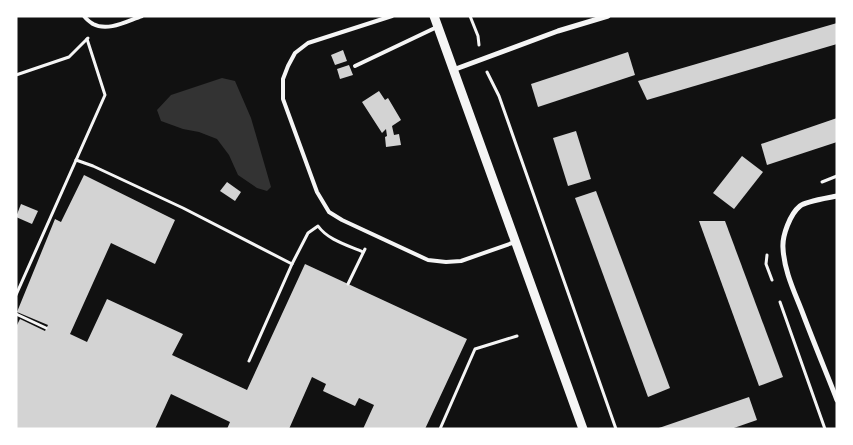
<svg xmlns="http://www.w3.org/2000/svg" width="853" height="445" font-family="'Public Sans',sans-serif">
<style>
.water{fill:#333}
.building{fill:#d3d3d3}
.lines{fill:none;stroke-linecap:round;stroke-linejoin:round}
.path{stroke:#f5f5f5;stroke-width:3}
.service{stroke:#f5f5f5;stroke-width:4}
.minor{stroke:#f5f5f5;stroke-width:5}
.tertiary{stroke:#f5f5f5;stroke-width:9}
</style>
<rect width="100%" height="100%" fill="#111"/>
<!-- water -->
<polygon class="water" points="222,78 235,81 251,118 271,187 267,191 257,188 238,175 229,155 217,139 199,132 183,129 161,121 157,110 171,95"/>
<!-- building -->
<g class="building">
<polygon points="837,23 837,44 647,100 638,81"/>
<polygon points="343,50 347,61 335,65 331,55"/>
<polygon points="628,52 635,75 538,107 531,84"/>
<polygon points="349,65 353,75 340,79 337,69"/>
<polygon points="379,91 385,100 388,98 401,120 392,126 394,135 399,134 401,145 386,147 385,137 387,136 386,129 382,133 362,102"/>
<polygon points="837,118 837,142 767,165 761,144"/>
<polygon points="576,131 591,179 568,186 553,138"/>
<polygon points="742,156 763,172 734,209 713,193"/>
<polygon points="84,175 175,220 155,264 111,243 70,334 87,342 107,299 183,334 172,355 247,390 305,264 467,339 425,429 363,429 374,405 359,398 355,406 323,391 326,384 312,377 289,429 227,429 230,422 171,394 155,429 16,429 16,327 20,319 45,331 48,325 17,312 55,219 61,222"/>
<polygon points="227,182 241,192 235,201 220,191"/>
<polygon points="596,191 670,388 648,397 575,198"/>
<polygon points="21,204 38,211 32,224 16,217"/>
<polygon points="699,221 725,221 783,377 759,386"/>
<polygon points="749,397 757,420 731,429 656,429"/>
</g>
<g class="lines">
<!-- path -->
<g class="path">
<polyline points="470,16 478,36 479,45"/>
<polyline points="487,72 499,96 616,429"/>
<polyline points="16,75 69,57 88,38"/>
<polyline points="76,160 93,166 183,208 292,264"/>
<polyline points="822,182 837,176"/>
<polyline points="767,255 766,264 772,280"/>
<polyline points="348,284 365,249"/>
<polyline points="16,295 105,95 87,39"/>
<polyline points="780,302 825,429"/>
<polyline points="16,314 46,328"/>
<path d="M249,361l43,-97 16,-31 10,-7c10,14 29,19 45,26"/>
<polyline points="440,429 475,349 517,336"/>
</g>
<!-- service -->
<g class="service">
<path d="M84,16c2,3 6,6 9,8 15,8 34,-3 49,-8"/>
<polyline points="392,16 308,43 295,53 288,66 283,79 283,99 317,192 329,212 342,220 428,260 446,262 461,261 515,242"/>
<polyline points="355,66 437,27"/>
</g>
<!-- minor -->
<g class="minor">
<polyline points="453,70 558,31 608,16"/>
<path d="M837,196c-9,2 -31,5 -37,10 -10,8 -18,30 -17,42 1,23 12,45 20,66 11,29 23,58 34,86"/>
</g>
<!-- tertiary -->
<polyline class="tertiary" points="434,16 583,429"/>
</g>
<!-- border -->
<rect width="853" height="445" fill="none" stroke="#ffffff" stroke-width="35"/>
</svg>
